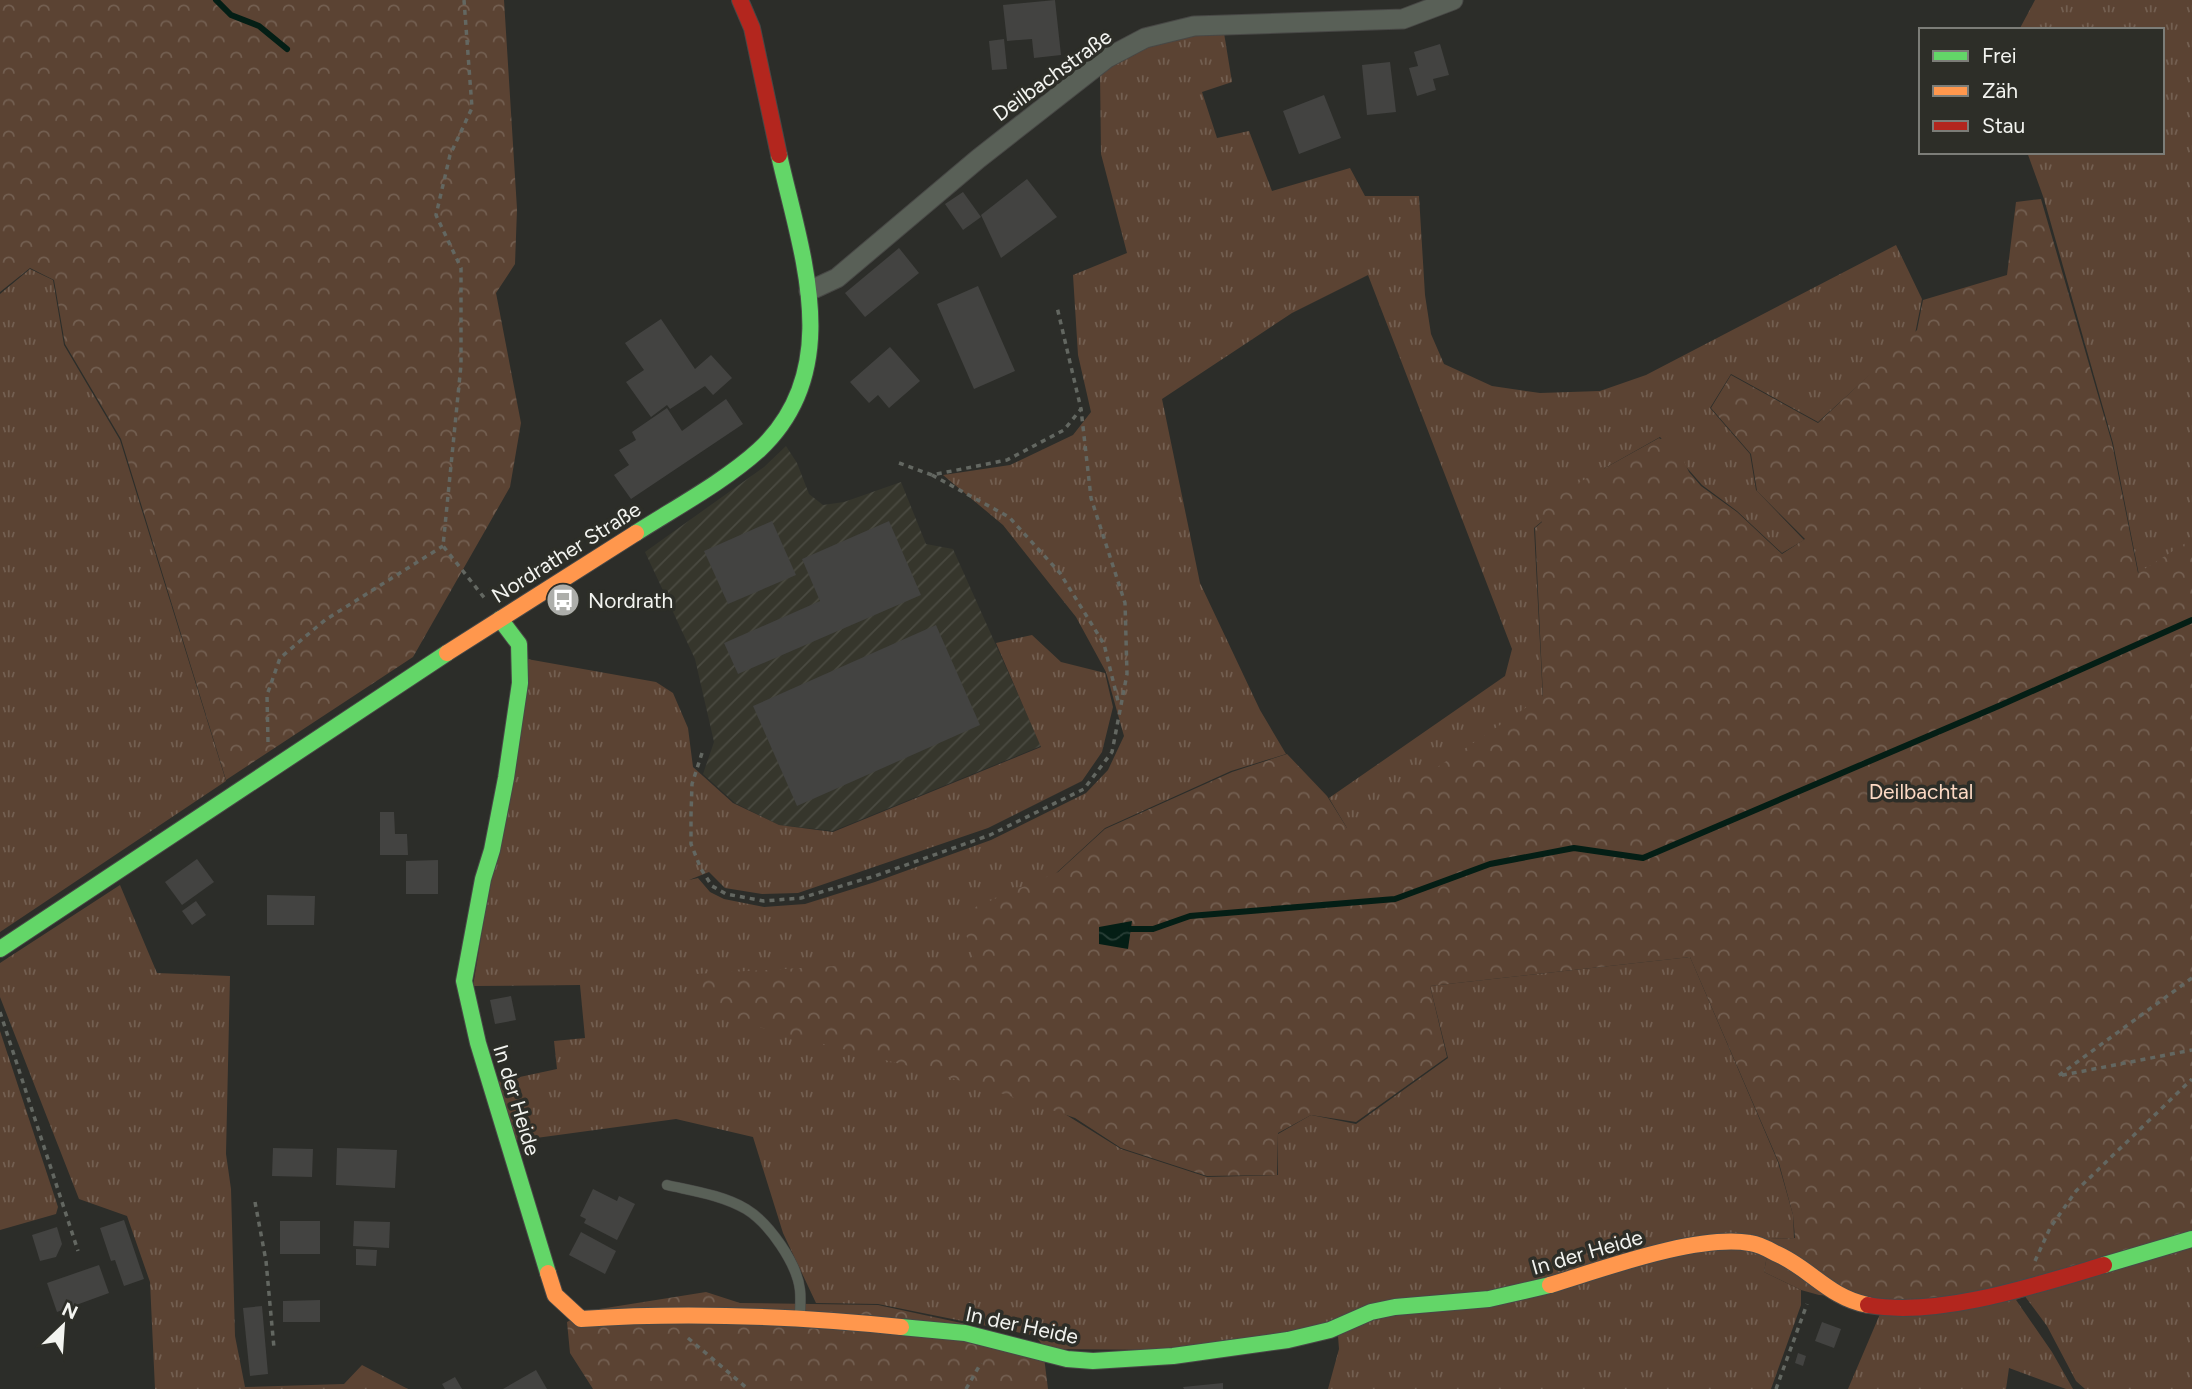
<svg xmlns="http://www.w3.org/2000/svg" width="2192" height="1389" font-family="Figtree,sans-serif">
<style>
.industrial{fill:url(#industrial-furrows)}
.grass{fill:url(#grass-tufts)}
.forest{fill:url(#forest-crowns)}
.water{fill:url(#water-waves)}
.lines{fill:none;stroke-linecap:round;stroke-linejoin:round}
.stream{stroke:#041e15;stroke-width:6}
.building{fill:#434341}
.lane-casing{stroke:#484846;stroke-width:11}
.street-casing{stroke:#484846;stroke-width:21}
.fast-casing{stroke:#484846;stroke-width:18}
.slow-casing{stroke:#484846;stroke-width:18}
.jam-casing{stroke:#484846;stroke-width:18}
.path{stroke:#636761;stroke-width:3.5;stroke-dasharray:5 5;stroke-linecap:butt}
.lane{stroke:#596057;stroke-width:10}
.street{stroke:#596057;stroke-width:19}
.fast{stroke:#63d668;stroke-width:16}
.slow{stroke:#ff974d;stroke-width:16}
.jam{stroke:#b3261e;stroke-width:16}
.labels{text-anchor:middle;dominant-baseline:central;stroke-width:7;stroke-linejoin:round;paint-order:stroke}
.street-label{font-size:21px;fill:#f3f4f0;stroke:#2d2e28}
.poi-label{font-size:21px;fill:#f3f4f0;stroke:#2d2e28;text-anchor:start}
.park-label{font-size:21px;fill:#fcd9c4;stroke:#2d2e28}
</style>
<defs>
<pattern id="industrial-furrows" width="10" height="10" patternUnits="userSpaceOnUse" patternTransform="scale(1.75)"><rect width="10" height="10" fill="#36362c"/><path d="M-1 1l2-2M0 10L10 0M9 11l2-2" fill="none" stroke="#4a4a41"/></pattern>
<pattern id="grass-tufts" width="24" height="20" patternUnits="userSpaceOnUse" patternTransform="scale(1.75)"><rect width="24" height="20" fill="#5b4333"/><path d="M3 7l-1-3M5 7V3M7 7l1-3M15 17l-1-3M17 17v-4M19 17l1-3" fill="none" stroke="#735f51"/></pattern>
<pattern id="forest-crowns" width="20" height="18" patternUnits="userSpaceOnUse" patternTransform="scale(1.75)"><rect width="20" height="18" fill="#5b4333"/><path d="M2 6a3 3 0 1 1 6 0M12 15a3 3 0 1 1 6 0" fill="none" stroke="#735f51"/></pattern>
<pattern id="water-waves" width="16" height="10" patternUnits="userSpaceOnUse" patternTransform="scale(1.75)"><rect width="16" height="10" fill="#041e15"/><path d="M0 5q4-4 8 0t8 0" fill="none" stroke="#293f37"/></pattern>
</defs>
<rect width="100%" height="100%" fill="#2c2d29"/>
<!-- industrial -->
<polygon class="industrial" points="786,446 797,463 809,494 823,505 844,502 901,482 926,544 953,549 1041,746 833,831 779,825 735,803 703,774 714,742 695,659 645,552 764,467"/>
<!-- grass -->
<g class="grass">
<polygon points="2035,0 2192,0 2192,541 2139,575 2113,443 2044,199 2027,152 2162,152 2162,30 2019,30"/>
<path d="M1224,33l8,49 -30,10 15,46 32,-7 23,60 78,-23 15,28h54l6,99 6,39 13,30 48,22 48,7 60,-2 46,-16 250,-130 26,54 -7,35 -97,88 -87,-48 -21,34 40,46 6,36 48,50 -22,13 -45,-42 -35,-26 -42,-48 -55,31 -71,60 9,173 -193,132 -21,-35 176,-122 7,-27 -144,-374 -76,38 -130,86 38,184 60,127 26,44 -55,17 -126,57 -78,72 17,201 77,48 86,28 71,-2v-41l33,-19 45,9 92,-66 -18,-72 260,-29 88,205 15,53 1,23 -24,1 -6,33 37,18v15l-30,84h-443l11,-40 -1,-13 -168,14 -125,-1 -9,-13 -158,-32 -62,-1 -33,-70 -30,-96 -77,-18 -162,22 -18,-59 61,-13 -3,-28 31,-3 -5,-53 -107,1 54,-327 129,23 17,11 15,35 5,39 40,36 46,22 54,7 208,-85 -45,-104 36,-8 29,27 44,11 8,34 -11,45 -20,29 -94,47 -190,65 -36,1 -37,-6 -16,-16 -20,8 9,-2 12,14 14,7 40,8 41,-3 70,-22 116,-42 95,-47 22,-23 16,-34 -18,-64 -30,-55 -73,-92 -60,-50 67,-10 63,-30 18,-23 -13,-57 -5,-80 54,-22 -26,-99 -1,-81c43,-28 73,-38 124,-40z"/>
<polygon points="30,269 53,280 64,345 120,440 226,781 0,932 0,294"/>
<polygon points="120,885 157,973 230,976 226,1154 231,1189 235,1336 245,1387 344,1384 362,1365 408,1389 155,1389 150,1282 127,1216 79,1199 0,997 0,963"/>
<polygon points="0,1031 58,1207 56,1214 0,1230"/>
<polygon points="2192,1245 2192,1389 2085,1389 2076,1381 2047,1326 2024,1295"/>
<polygon points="2014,1297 2052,1352 2073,1389 2066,1389 2009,1368 2006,1389 1848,1389 1880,1314"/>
</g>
<!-- forest -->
<g class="forest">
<polygon points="0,0 504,0 517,209 515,264 496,293 521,423 510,487 413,657 226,780 121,439 65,344 54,280 30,268 0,292"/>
<polygon points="2041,199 2112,443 2138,573 2192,539 2192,1233 1992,1309 1819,1295 1801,1290 1764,1272 1770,1239 1795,1238 1793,1215 1779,1163 1690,957 1430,986 1447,1057 1356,1122 1311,1115 1278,1133 1277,1175 1207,1176 1121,1148 1075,1118 1023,1100 935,1073 747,1024 705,1003 693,991 695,974 974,958 959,914 1058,872 1105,829 1232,772 1287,754 1327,796 1347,828 1543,696 1535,528 1542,522 1535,507 1659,438 1661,439 1671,434 1689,472 1701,486 1737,512 1782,554 1805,539 1757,491 1751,454 1711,408 1731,375 1818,423 1917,330 1923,300 2007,275 2016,202"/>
<polygon points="706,1292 740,1303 878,1305 966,1324 1043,1349 1048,1389 593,1389 570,1353 567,1322 587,1311"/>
</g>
<!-- water -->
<polygon class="water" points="1132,921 1128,949 1099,944 1099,927"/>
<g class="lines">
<!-- stream -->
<g class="stream">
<polyline points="216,0 231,15 259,26 287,49"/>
<polyline points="1131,929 1153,929 1190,916 1395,899 1490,864 1574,848 1643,858 2001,705 2192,620"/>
</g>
</g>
<!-- building -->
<g class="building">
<polygon points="1055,0 1061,55 1034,58 1032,39 1007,41 1003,5"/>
<polygon points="1004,39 1007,69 992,70 989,41"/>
<polygon points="1440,44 1449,75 1433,79 1436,90 1417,96 1409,68 1418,66 1414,52"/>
<polygon points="1390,62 1396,112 1367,115 1362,65"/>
<polygon points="1324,95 1341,138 1299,154 1283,111"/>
<polygon points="1027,179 1057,217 1001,258 981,215"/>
<polygon points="963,192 981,217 963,230 945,204"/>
<polygon points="899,248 919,273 865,317 845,293"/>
<polygon points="978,286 1015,371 974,389 937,304"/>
<polygon points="661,319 695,369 711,355 732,378 713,395 705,386 670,409 667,405 651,417 626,382 644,370 625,343"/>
<polygon points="890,347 920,381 889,408 878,395 869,403 850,382"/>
<polygon points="726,399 743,424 631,499 614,475 629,465 619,450 636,440 632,432 667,408 682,431"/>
<polygon points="772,521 796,575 728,604 704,551"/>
<polygon points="889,521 921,595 738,674 724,643 820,601 802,559"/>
<polygon points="936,625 980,725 797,806 753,706"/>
<polygon points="380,812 394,812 395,834 407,834 408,855 380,855"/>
<polygon points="197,859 214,882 182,905 165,882"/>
<polygon points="438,860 438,894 406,894 406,861"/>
<polygon points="267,895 315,896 314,925 267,925"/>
<polygon points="196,901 206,915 192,925 182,911"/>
<polygon points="511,996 516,1020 495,1024 490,1000"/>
<polygon points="273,1148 313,1149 312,1177 272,1176"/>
<polygon points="337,1148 397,1150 395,1188 336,1185"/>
<polygon points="593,1189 617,1201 619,1196 635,1204 617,1240 584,1223 586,1219 580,1216"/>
<polygon points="124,1220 144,1279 124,1286 115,1260 111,1261 100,1228"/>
<rect x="280" y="1221" width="40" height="33"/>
<polygon points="354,1221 390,1222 389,1248 353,1246"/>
<polygon points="57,1227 62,1244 56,1257 40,1261 32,1235"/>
<polygon points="581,1232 616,1251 605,1274 569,1255"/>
<polygon points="356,1249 377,1250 376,1266 356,1265"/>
<polygon points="99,1265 109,1293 57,1312 47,1283"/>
<polygon points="320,1300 320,1322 283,1322 283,1301"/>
<polygon points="262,1306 268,1374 250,1376 243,1308"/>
<polygon points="1822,1322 1841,1329 1834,1348 1815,1341"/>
<polygon points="1798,1353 1806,1356 1803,1366 1795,1363"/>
<polygon points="536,1370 547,1389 503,1389"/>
<polygon points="455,1377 462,1389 445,1389 442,1384"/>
<polygon points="1223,1383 1223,1389 1184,1389 1183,1387"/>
</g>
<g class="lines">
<defs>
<path id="lane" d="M667,1185c26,6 55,10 79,24 23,14 51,54 54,81 1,8 0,18 0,27"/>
<polyline id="street" points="809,291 837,278 978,159 1107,58 1145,38 1194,26 1403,19 1453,0"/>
<g id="fast">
<path d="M636,533c39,-25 89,-52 123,-83 87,-81 42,-197 20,-295"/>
<polyline points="500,619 519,644 520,683 506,778 492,850 483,879 464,981 478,1043 548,1273"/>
<polyline points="0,949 447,653"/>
<polyline points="2104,1265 2192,1239"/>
<polyline points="901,1327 965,1333 1067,1359 1093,1361 1173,1356 1288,1340 1330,1330 1371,1312 1395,1307 1489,1299 1550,1285"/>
</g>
<g id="slow">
<polyline points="447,653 636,533"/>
<path d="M548,1273l7,22 26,24c107,-7 213,-3 320,8"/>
<path d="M1550,1285c53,-16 147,-51 200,-42 8,1 18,6 25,10 34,14 54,45 93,52"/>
</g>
<g id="jam">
<polyline points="740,0 752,28 779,155"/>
<path d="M1868,1305c69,13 169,-20 236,-40"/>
</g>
</defs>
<!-- lane casing -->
<use href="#lane" class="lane-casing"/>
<!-- street casing -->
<use href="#street" class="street-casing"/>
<!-- fast casing -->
<use href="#fast" class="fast-casing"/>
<!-- slow casing -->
<use href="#slow" class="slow-casing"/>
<!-- jam casing -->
<use href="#jam" class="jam-casing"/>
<!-- path -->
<g class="path">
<polyline points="464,0 472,108 450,155 436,215 461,268 461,365 443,546 486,600"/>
<polyline points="899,463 932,475 1007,460 1064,430 1081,409 1057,307"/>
<polyline points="932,475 1009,517 1060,573 1104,644 1119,705"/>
<polyline points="268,742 267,695 280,658 325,620 443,546"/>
<polyline points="702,753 692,784 691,815 691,844 701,869 712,886 726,894 764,901 801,898 875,876 990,835 1084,789 1112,752 1127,674 1125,603 1091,498 1081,409"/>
<polyline points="2192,978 2058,1076 2192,1050"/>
<polyline points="0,1012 78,1251"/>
<polyline points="255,1202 266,1261 274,1348"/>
<polyline points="2035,1261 2050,1228 2076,1191 2192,1079"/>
<polyline points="688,1338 748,1389"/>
<polyline points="966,1389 981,1363"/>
<polyline points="1776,1389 1807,1304"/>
</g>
<!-- lane -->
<use href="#lane" class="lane"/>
<!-- street -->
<use href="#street" class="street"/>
<!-- fast -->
<use href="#fast" class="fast"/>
<!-- slow -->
<use href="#slow" class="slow"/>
<!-- jam -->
<use href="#jam" class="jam"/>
</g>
<!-- icons -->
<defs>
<symbol id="bus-disc" viewBox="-11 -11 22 22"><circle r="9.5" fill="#adaeaa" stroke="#2d2e28"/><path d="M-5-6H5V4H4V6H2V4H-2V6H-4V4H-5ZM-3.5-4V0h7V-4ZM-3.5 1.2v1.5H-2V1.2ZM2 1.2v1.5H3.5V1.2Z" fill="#fff"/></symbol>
</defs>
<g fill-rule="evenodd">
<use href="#bus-disc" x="544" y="581" width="38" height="38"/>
</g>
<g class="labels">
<!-- street labels -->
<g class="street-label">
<text transform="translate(1052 75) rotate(-36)">Deilbachstraße</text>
<text transform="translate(566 552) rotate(-32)">Nordrather Straße</text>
<text transform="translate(517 1100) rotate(73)">In der Heide</text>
<text transform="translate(1587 1252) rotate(-16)">In der Heide</text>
<text transform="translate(1022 1325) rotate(12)">In der Heide</text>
</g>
<!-- poi labels -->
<g class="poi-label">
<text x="588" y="600">Nordrath</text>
</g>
<!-- park labels -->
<g class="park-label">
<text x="1921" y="791">Deilbachtal</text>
</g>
</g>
<!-- legend -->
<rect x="1919" y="28" width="245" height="126" fill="#2d2e28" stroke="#7c7d78" stroke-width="2"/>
<rect x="1933" y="51" width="35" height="10" fill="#63d668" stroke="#7c7d78" stroke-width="2"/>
<text x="1982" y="63" font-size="21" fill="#f3f4f0">Frei</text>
<rect x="1933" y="86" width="35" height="10" fill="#ff974d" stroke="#7c7d78" stroke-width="2"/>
<text x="1982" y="98" font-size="21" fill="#f3f4f0">Zäh</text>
<rect x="1933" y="121" width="35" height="10" fill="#b3261e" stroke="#7c7d78" stroke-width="2"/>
<text x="1982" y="133" font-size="21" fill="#f3f4f0">Stau</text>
<!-- north arrow -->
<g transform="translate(63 1326) rotate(25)" stroke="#2d2e28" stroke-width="5" paint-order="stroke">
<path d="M0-5L12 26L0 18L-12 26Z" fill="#f3f4f0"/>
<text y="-10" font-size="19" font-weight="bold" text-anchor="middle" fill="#f3f4f0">N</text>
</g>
</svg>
